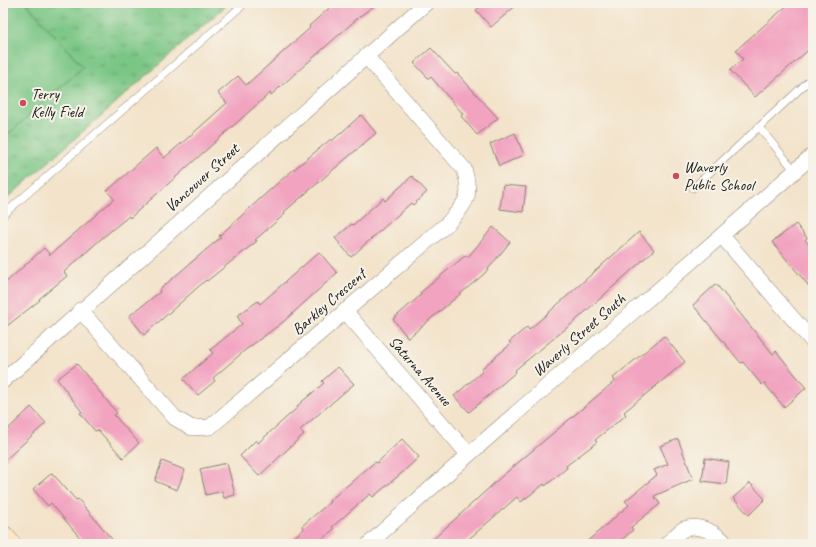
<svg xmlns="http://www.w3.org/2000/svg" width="816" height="547" font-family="Caveat,sans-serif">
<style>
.grass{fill:url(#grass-tufts);stroke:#4b7150}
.garden{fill:#7ac685;stroke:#4b7150}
.building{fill:#f2a3c0}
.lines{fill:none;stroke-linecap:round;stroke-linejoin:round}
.lane-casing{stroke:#888073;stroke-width:8}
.street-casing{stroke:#888073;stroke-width:16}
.secondary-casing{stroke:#888073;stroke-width:22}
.lane{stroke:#fff;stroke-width:7}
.street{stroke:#fff;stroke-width:15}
.secondary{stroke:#fbe7c3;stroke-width:21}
.poi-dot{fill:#d1495b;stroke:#f7f3e8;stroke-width:1.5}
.labels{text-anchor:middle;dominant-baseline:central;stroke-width:4;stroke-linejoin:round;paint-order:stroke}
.poi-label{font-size:16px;fill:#1c1c1c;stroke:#f7f3e8;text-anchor:start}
.street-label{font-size:16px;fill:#1c1c1c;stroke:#f7f3e8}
</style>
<defs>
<pattern id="grass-tufts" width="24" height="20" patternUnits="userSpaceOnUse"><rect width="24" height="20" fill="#7ac685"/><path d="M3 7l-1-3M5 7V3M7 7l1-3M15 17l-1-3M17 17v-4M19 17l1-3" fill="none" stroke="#63a06c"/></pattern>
</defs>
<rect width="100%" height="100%" fill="#f7f3e8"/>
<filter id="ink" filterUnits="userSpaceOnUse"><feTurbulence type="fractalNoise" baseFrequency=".025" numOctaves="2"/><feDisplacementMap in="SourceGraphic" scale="8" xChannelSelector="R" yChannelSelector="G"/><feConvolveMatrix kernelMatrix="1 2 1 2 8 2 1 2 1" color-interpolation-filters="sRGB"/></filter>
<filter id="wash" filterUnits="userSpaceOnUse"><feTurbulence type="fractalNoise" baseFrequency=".012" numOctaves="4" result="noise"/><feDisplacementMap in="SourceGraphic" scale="16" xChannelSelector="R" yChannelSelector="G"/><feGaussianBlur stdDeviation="0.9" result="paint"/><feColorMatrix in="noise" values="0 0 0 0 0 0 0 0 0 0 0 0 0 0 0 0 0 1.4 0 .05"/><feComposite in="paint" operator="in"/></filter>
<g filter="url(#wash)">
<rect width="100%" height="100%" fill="#f3e3ca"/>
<!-- grass -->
<polygon class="grass" points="3,3 229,3 3,202"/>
<!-- garden -->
<polygon class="garden" points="3,3 26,3 83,67 3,139"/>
<g id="blocks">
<!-- building -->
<g class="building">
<polygon points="335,3 378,3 359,17 271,95 270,93 130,218 129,216 101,239 64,272 67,276 39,299 40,300 3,329 3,285 44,248 50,255 114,199 107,191 156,148 164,158 190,136 227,103 218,93 238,76 246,85 310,28 309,26"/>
<polygon points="484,3 519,3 491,27 476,10"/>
<polygon points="790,3 813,3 813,46 755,97 730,70 743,59 736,50"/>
<polygon points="431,48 455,74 457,73 498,118 477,135 461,116 463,114 431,77 429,79 414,63"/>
<polygon points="361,115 376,133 284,212 285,214 255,240 257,241 207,281 206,280 144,335 129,316 160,292 159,290 221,237 219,236 281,180 331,139 332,141"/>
<polygon points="515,133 524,155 499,166 490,144"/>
<polygon points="412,176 427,192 413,205 411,203 351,257 335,238 352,224 353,225 383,198 385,201"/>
<polygon points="503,185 526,187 523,212 500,209"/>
<polygon points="796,224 807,238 805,240 813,249 813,291 772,242"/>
<polygon points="493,227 510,242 484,274 408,338 393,319 421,295 420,293 466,255 468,257"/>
<polygon points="639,232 654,250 574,322 515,370 516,372 469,412 454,396 483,371 481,369 511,344 509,342 527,327 529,330"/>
<polygon points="319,252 337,273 283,322 244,351 213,378 215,381 198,395 183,379 213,353 210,350 242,324 237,316 258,301 260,304"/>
<polygon points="716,284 773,354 776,351 806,388 784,407 764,383 762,385 743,362 741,363 693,305"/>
<polygon points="664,336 685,362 624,412 626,415 595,440 597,442 566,466 567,468 545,486 544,484 521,502 517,497 463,544 428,544 501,477 615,381 613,378"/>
<polygon points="77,364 117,413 114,415 139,443 123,458 98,430 95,431 80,413 82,412 57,379"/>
<polygon points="338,367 354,384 300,430 304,434 259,476 240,456 256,440 258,443 298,407 297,406 324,383 322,381"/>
<polygon points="31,407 46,423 3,462 3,434"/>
<polygon points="402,439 419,457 403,472 373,497 370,494 332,527 334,529 316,544 286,544 304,529 302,526 330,502 329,501 375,462 377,463"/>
<polygon points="678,439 693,479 654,496 660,504 631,527 633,530 617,544 584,544 629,505 625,501 657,475 654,470 668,464 660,446"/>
<polygon points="705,458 729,462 726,484 702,481"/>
<polygon points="162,461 185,470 177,490 155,481"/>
<polygon points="227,463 235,495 224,498 222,491 206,495 200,469"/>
<polygon points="52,473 76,500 78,499 116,544 85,544 51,503 48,506 33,489"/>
<polygon points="750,483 765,499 749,515 733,498"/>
</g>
</g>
</g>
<g filter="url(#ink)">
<use href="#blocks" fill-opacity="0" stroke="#888073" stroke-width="1"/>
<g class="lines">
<defs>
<g id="lane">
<polyline points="759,127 795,171"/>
<polyline points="693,188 813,77"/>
<polyline points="3,215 245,3"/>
</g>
<g id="street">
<polyline points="722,236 813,342"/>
<path d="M80,310l95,108 17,10 18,-1 237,-203c19,-22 26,-25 17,-55l-98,-113"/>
<polyline points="345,311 468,454"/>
<polyline points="3,381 426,3"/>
<path d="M369,544c145,-133 297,-258 444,-389"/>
<path d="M667,544c5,-4 11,-12 17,-15 15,-6 33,4 42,15"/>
</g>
<polyline id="secondary" points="3,536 10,544"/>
</defs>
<!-- lane casing -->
<use href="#lane" class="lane-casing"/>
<!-- street casing -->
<use href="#street" class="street-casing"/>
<!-- secondary casing -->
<use href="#secondary" class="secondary-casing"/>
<!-- lane -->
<use href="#lane" class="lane"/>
<!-- street -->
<use href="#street" class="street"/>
<!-- secondary -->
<use href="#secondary" class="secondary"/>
</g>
</g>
<!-- markers -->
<g class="poi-dot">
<circle cx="23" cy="103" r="4"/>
<circle cx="676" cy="176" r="4"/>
</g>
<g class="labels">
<!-- poi labels -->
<g class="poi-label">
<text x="31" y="94">Terry<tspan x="31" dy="18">Kelly Field</tspan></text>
<text x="684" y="167">Waverly<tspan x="684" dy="18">Public School</tspan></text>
</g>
<!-- street labels -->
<g class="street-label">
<text transform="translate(202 178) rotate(-42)">Vancouver Street</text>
<text transform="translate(329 302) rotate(-41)">Barkley Crescent</text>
<text transform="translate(579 335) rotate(-41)">Waverly Street South</text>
<text transform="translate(420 371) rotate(49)">Saturna Avenue</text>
</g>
</g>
<!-- margin -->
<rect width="816" height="547" fill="none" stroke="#f7f3e8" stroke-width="16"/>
</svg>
